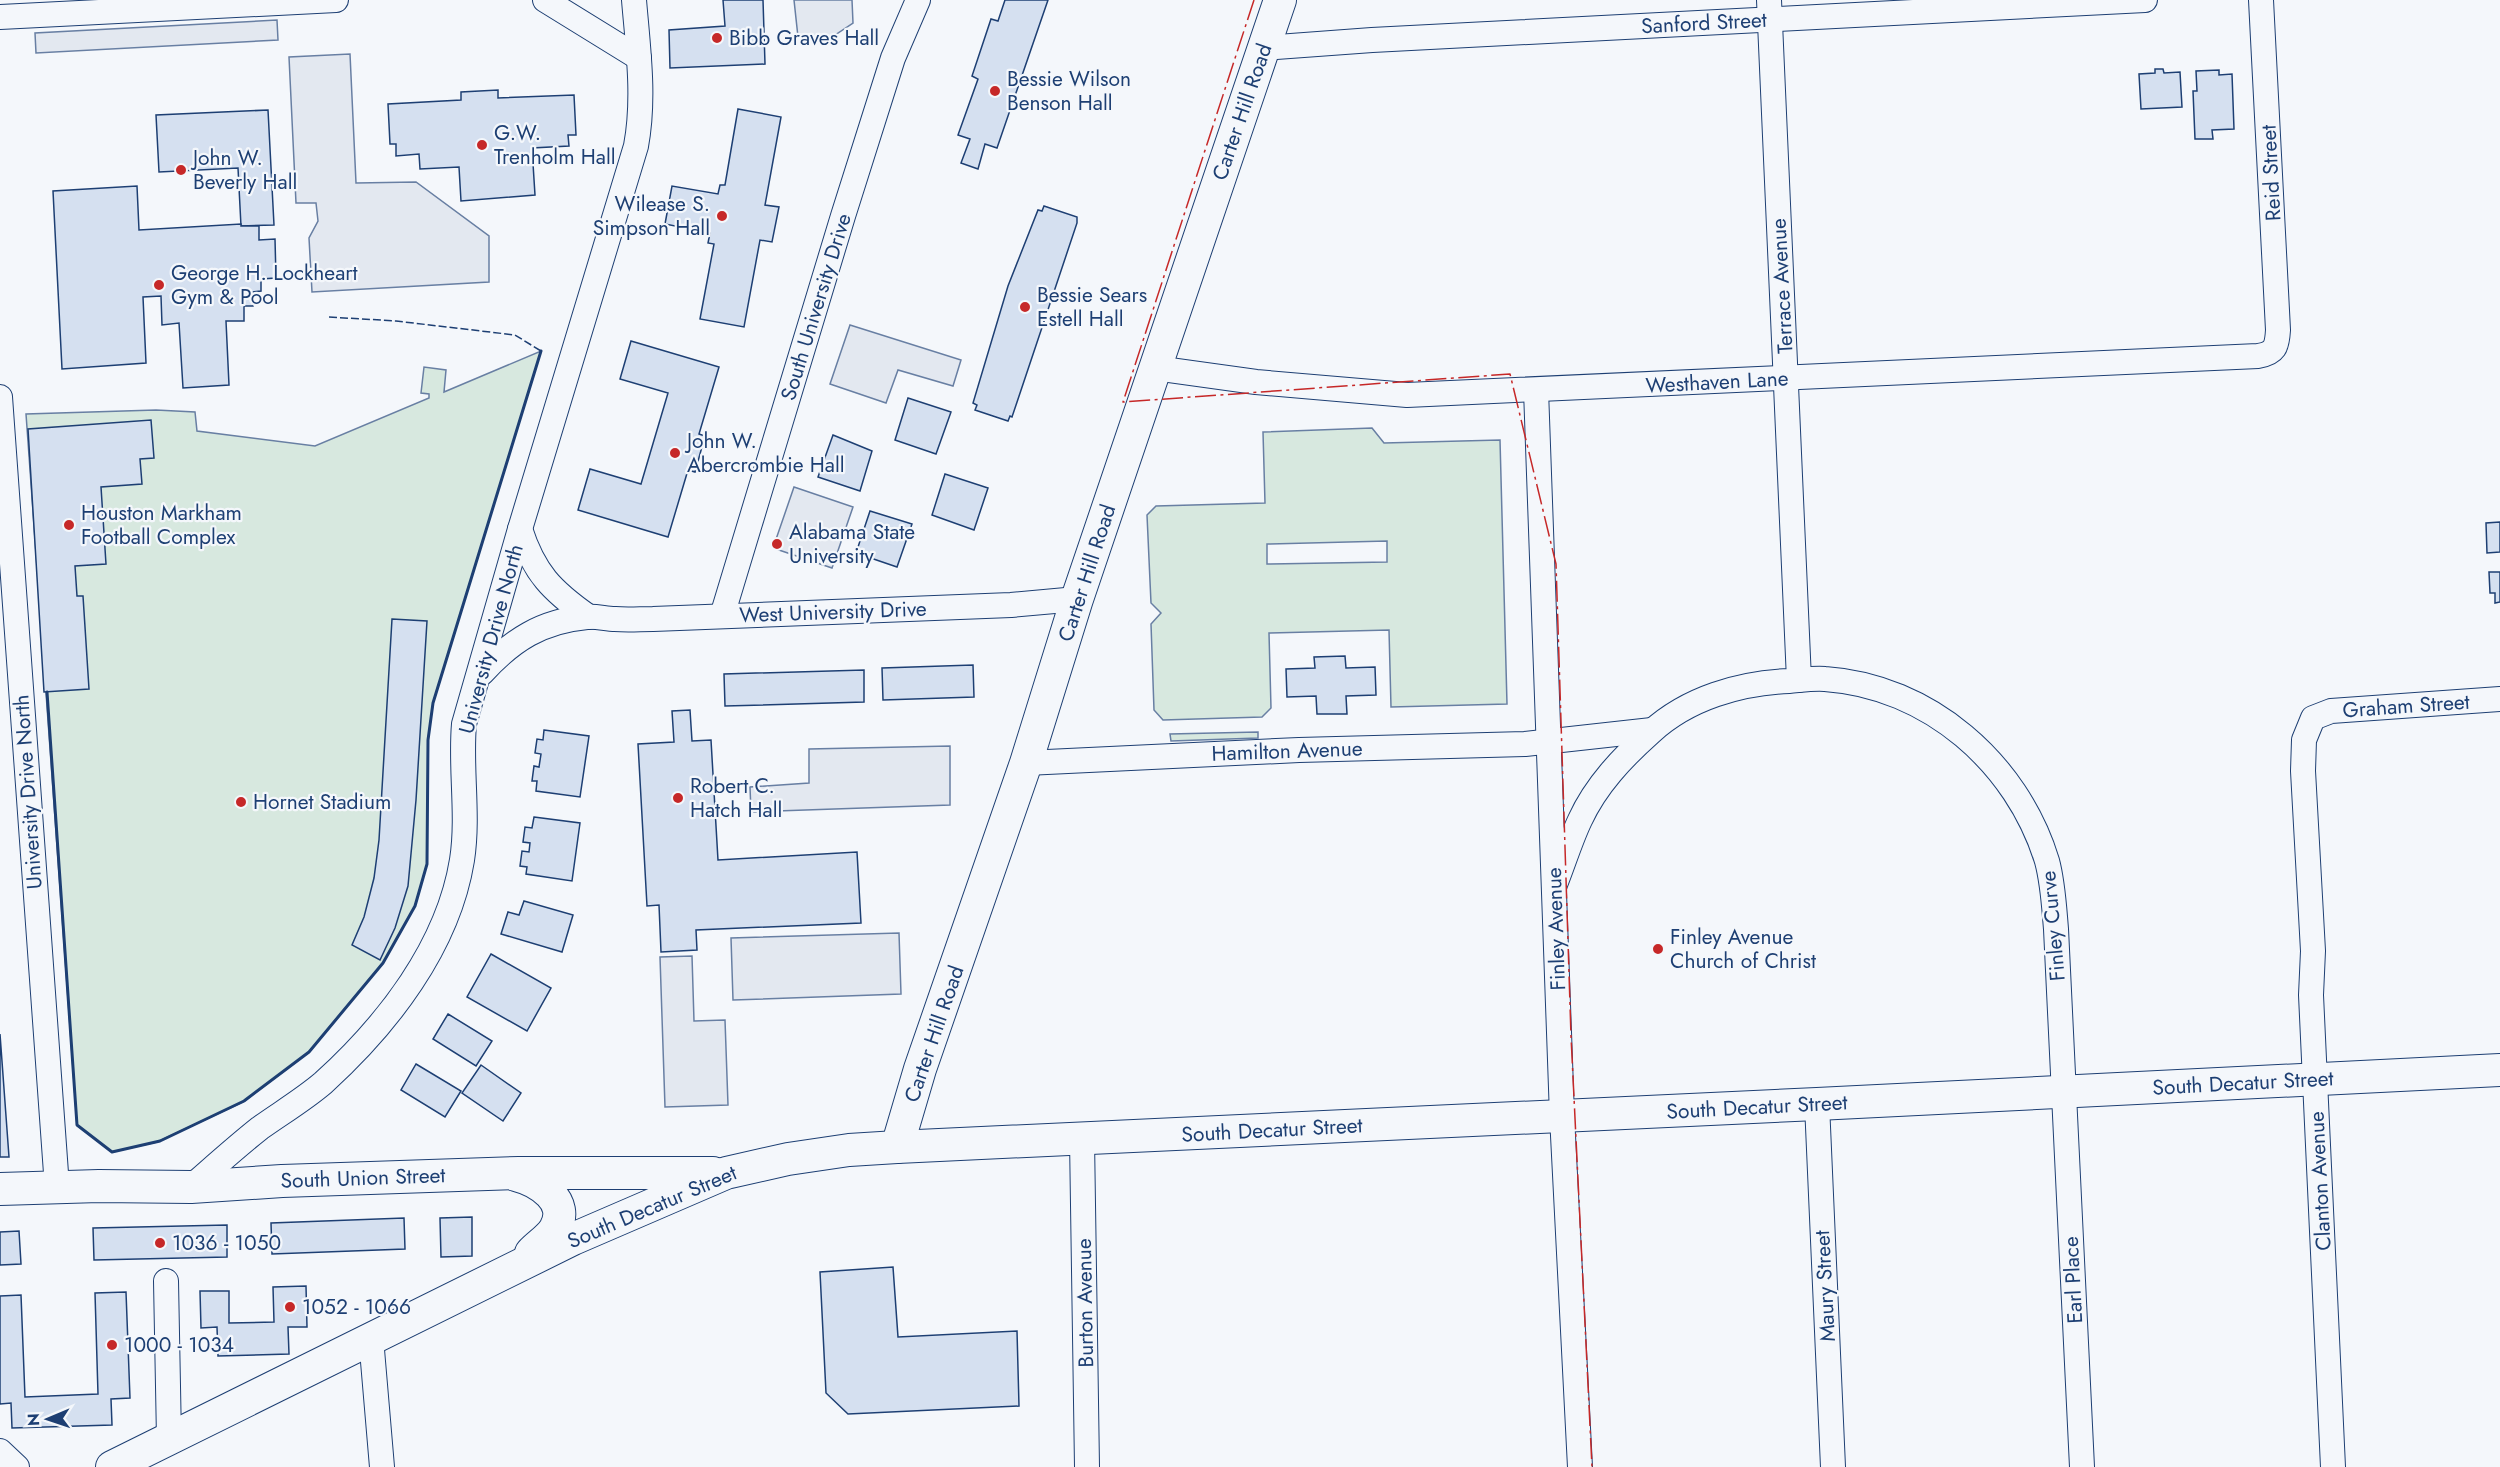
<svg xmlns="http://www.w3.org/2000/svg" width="2500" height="1467" font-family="Jost,sans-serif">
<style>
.green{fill:#d7e8df;stroke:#687fa3;stroke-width:1.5;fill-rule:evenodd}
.parking{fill:#e3e8f0;stroke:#687fa3;stroke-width:1.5}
.building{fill:#d5e0f0;stroke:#1d3f73;stroke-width:1.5}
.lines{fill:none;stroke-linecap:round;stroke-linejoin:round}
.minor-casing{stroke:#1d3f73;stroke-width:26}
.major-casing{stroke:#1d3f73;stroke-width:34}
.minor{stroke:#f4f7fb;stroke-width:24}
.major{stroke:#f4f7fb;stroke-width:32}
.fence{stroke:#1d3f73;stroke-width:1.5;stroke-dasharray:8 3;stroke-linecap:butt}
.wall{stroke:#1d3f73;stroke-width:3}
.power{stroke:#c62828;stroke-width:1.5;stroke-dasharray:21 4.5 3 4.5;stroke-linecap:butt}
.poi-dot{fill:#c62828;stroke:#f4f7fb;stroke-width:2}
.labels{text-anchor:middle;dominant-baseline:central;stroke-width:4.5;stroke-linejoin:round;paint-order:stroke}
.street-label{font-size:21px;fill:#1d3f73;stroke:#f4f7fb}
.poi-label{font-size:21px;fill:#1d3f73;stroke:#f4f7fb;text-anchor:start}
</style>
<rect width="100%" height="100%" fill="#f4f7fb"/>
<!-- green -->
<g class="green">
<polygon points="541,351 433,703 428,740 427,864 415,906 383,963 308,1053 243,1102 157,1142 112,1152 77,1125 26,414 156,410 195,412 197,431 315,446 429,398 429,394 421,393 424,367 446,370 444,392"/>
<path d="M1372,428l12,15 116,-3 7,264 -116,3 -2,-77 -120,3 2,75 -9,9 -99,3 -9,-10 -3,-86 10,-11 -10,-10 -4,-88 9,-9 109,-3 -2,-71zM1387,541v21l-120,2v-20z"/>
<polygon points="1258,732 1258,738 1171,741 1170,734"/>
</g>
<!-- parking -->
<g class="parking">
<polygon points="794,0 852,0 853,23 832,37 798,37"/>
<polygon points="277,20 278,40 36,53 35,33"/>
<polygon points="350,54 356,183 416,182 489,236 489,282 312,292 309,238 318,221 316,203 296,203 289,57"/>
<polygon points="850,325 961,360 953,386 898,370 886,403 830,384"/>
<polygon points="794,487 853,507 832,568 773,548"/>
<polygon points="950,746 950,805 751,812 750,787 809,783 809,749"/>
<polygon points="899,933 901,994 733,1000 731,938"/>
<polygon points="692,956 694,1021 725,1020 728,1105 665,1107 660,957"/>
</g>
<!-- building -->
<g class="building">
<polygon points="723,0 763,0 765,64 670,68 669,30 725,26"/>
<polygon points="1005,0 1048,0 997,148 985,144 978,169 961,163 970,139 958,135 978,79 972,76 991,19 998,21"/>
<polygon points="2155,69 2163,69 2164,73 2180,72 2182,107 2141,109 2139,74 2155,73"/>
<polygon points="2219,70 2219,75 2232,74 2234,129 2212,130 2213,139 2195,139 2193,91 2197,91 2196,71"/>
<polygon points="498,90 498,98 574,95 576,135 568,135 569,146 532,148 535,195 461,201 459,167 420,169 419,154 396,156 396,144 390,144 388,104 461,100 461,92"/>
<polygon points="738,109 781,117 765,205 779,207 772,242 760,240 744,327 700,319 714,244 708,243 710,233 665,224 672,186 718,194 720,185 725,185"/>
<polygon points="268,110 274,225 241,226 238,168 159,172 156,115"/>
<polygon points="137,186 139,230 241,224 241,226 259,226 259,240 275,239 276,278 261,279 261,291 253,292 253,306 244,306 244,321 226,321 229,385 183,388 179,323 162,325 161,296 143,297 146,363 62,369 53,191"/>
<polygon points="1044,206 1077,217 1077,223 1012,417 1010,416 1008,421 975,410 977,405 973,403 1008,286 1038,210 1042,211"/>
<polygon points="631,341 719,367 699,434 705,436 695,472 688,470 668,537 578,510 590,469 641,484 668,393 620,379"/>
<polygon points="908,398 951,412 936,454 895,440"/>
<polygon points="151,420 154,458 140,459 142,484 101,487 106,564 75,566 77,596 83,596 89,689 44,692 28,429"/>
<polygon points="833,435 872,451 860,491 818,477"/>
<polygon points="945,474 988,488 974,530 932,515"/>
<polygon points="870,511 912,524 897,567 856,553"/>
<polygon points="2500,522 2500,552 2487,553 2486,523"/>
<polygon points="2489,572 2500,572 2500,602 2495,603 2495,593 2490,593"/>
<polygon points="392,619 427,621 416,800 408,886 395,928 380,960 352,945 364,917 374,878 379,840"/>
<polygon points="1345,656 1346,668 1375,667 1376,695 1346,696 1347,714 1317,714 1316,696 1287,697 1286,669 1315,668 1314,657"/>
<polygon points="973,665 974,697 883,700 882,668"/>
<polygon points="864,670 864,702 725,706 724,674"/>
<polygon points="690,710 692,741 711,740 718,860 857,852 861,923 696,930 697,950 661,952 659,905 647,906 638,744 674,742 672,711"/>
<polygon points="544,730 589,736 580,797 536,791 537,781 532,781 534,766 539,767 541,754 535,753 537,739 543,740"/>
<polygon points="534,817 580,823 572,881 526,874 527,867 520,866 522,851 529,852 530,843 523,842 525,827 532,828"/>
<polygon points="524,901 573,915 562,952 501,934 508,912 519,915"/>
<polygon points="491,954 551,988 527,1031 467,997"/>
<polygon points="448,1014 492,1041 476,1066 433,1039"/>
<polygon points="0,1034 9,1157 0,1157"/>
<polygon points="416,1064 461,1091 445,1117 401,1090"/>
<polygon points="481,1065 521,1093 503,1121 462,1093"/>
<polygon points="472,1217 472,1256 441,1257 440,1218"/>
<polygon points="404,1218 405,1249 272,1254 271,1223"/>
<polygon points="227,1225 227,1257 94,1260 93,1228"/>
<polygon points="19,1231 21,1264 0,1265 0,1232"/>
<polygon points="893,1267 898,1337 1017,1331 1019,1406 848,1414 826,1393 820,1272"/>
<polygon points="306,1286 307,1327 288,1327 289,1354 218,1356 217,1327 201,1328 200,1291 229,1291 229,1323 274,1322 273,1287"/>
<polygon points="126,1292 130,1398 111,1399 112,1425 12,1428 11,1403 0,1404 0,1296 21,1295 25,1397 98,1394 95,1293"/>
</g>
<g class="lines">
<defs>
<g id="minor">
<polyline points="545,0 639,58"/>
<polyline points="1769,0 1799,680"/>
<polyline points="0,17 336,0"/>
<polyline points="1263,48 1372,40 2145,0"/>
<path d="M1155,368l101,14 151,13 851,-39c17,-3 19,-9 20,-26l-17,-330"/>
<polyline points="1536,390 1562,1116 1580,1467"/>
<polyline points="0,397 57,1187"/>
<path d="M520,529c14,44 32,62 69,88"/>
<polyline points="722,616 843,216 893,58 918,0"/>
<path d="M482,673c30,-33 60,-52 105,-56 9,-1 19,2 28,2 13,1 25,0 38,0l358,-14 66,-6"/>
<polyline points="1026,763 1299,750 1525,744 1652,730"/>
<path d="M1554,887c9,-22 16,-46 26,-67 16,-35 43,-63 71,-88 37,-34 89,-49 138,-51 12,-1 25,-3 36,-2 104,7 192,84 222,182 6,22 7,45 9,68l26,538"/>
<polyline points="1817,1104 1833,1467"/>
<polyline points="1082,1139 1087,1467"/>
<path d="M191,1187c23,-20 45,-40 69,-59 21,-15 43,-28 63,-45 64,-58 125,-136 139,-223 7,-45 -2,-92 2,-136l56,-195 116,-383c9,-48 2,-98 -2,-146"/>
<polyline points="166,1281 169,1439"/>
<polyline points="371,1338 382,1467"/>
<polyline points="0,1451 17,1467"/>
<polyline points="2333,1467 2311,995 2313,951 2303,771 2304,740 2313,718 2331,711 2500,699"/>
</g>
<g id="major">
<polyline points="897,1147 920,1069 1026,763 1077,599 1280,0"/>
<path d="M516,1175c23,6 55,26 39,54 -6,10 -17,16 -24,24"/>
<polyline points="0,1189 99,1186 191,1187 282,1181 519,1173 713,1173"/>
<polyline points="112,1467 573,1239 726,1173 788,1159 849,1150 897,1147 1817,1104 2500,1070"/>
</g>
</defs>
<!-- minor casing -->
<use href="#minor" class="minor-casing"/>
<!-- major casing -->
<use href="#major" class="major-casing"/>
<!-- minor -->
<use href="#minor" class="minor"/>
<!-- major -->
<use href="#major" class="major"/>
<!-- fence -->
<polyline class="fence" points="329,317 396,321 515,335 541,351"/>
<!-- wall -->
<polyline class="wall" points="47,692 77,1125 112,1152 160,1141 244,1101 309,1052 383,963 415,906 427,864 428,740 433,703 541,351"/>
<!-- power -->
<polyline class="power" points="1254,0 1123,402 1510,374 1556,564 1571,1036 1592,1467"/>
</g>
<!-- markers -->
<g class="poi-dot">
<circle cx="717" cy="38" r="6"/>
<circle cx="995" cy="91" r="6"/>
<circle cx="482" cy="145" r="6"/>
<circle cx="181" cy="170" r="6"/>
<circle cx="722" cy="216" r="6"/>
<circle cx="159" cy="285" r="6"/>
<circle cx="1025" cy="307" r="6"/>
<circle cx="675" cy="453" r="6"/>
<circle cx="69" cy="525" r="6"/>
<circle cx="777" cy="544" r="6"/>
<circle cx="678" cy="798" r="6"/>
<circle cx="241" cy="802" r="6"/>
<circle cx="1658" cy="949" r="6"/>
<circle cx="160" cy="1243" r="6"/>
<circle cx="290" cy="1307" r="6"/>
<circle cx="112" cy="1345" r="6"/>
</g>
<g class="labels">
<!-- street labels -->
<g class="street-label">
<text transform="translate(1704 23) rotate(-3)">Sanford Street</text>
<text transform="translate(1242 112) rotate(-71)">Carter Hill Road</text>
<text transform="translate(2271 173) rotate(-93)">Reid Street</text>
<text transform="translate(1782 286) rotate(-93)">Terrace Avenue</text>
<text transform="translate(816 307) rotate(-73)">South University Drive</text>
<text transform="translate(1717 382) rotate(-3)">Westhaven Lane</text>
<text transform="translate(1087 573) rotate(-72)">Carter Hill Road</text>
<text transform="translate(833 612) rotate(-2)">West University Drive</text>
<text transform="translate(491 639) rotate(-75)">University Drive North</text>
<text transform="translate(2406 706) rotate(-4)">Graham Street</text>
<text transform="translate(1287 751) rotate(-2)">Hamilton Avenue</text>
<text transform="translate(28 792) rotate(-94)">University Drive North</text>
<text transform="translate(2053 926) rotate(-95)">Finley Curve</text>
<text transform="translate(1556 929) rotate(-92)">Finley Avenue</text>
<text transform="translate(934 1034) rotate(-71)">Carter Hill Road</text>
<text transform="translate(2243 1083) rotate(-3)">South Decatur Street</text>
<text transform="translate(1757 1107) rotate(-3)">South Decatur Street</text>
<text transform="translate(1272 1130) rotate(-3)">South Decatur Street</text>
<text transform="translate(363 1178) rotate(-2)">South Union Street</text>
<text transform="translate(2320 1181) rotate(-93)">Clanton Avenue</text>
<text transform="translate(652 1207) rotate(-23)">South Decatur Street</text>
<text transform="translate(2073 1280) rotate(-93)">Earl Place</text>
<text transform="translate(1825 1286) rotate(-93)">Maury Street</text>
<text transform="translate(1085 1303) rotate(-91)">Burton Avenue</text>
</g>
<!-- poi labels -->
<g class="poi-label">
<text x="729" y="38">Bibb Graves Hall</text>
<text x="1007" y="79">Bessie Wilson<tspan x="1007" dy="24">Benson Hall</tspan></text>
<text x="494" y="133">G.W.<tspan x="494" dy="24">Trenholm Hall</tspan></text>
<text x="193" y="158">John W.<tspan x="193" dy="24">Beverly Hall</tspan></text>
<text x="710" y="204" text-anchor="end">Wilease S.<tspan x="710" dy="24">Simpson Hall</tspan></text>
<text x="171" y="273">George H. Lockheart<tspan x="171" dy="24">Gym &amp; Pool</tspan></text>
<text x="1037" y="295">Bessie Sears<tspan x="1037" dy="24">Estell Hall</tspan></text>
<text x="687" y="441">John W.<tspan x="687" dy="24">Abercrombie Hall</tspan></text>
<text x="81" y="513">Houston Markham<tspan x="81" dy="24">Football Complex</tspan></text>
<text x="789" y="532">Alabama State<tspan x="789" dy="24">University</tspan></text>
<text x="690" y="786">Robert C.<tspan x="690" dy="24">Hatch Hall</tspan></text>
<text x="253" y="802">Hornet Stadium</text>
<text x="1670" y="937">Finley Avenue<tspan x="1670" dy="24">Church of Christ</tspan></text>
<text x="172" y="1243">1036 - 1050</text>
<text x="302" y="1307">1052 - 1066</text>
<text x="124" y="1345">1000 - 1034</text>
</g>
</g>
<!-- north arrow -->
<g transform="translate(48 1419) rotate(268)" stroke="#f4f7fb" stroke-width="4.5" paint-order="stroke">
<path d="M0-4.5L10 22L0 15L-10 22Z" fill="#1d3f73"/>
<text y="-9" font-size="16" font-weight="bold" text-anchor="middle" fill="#1d3f73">N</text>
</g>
</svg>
